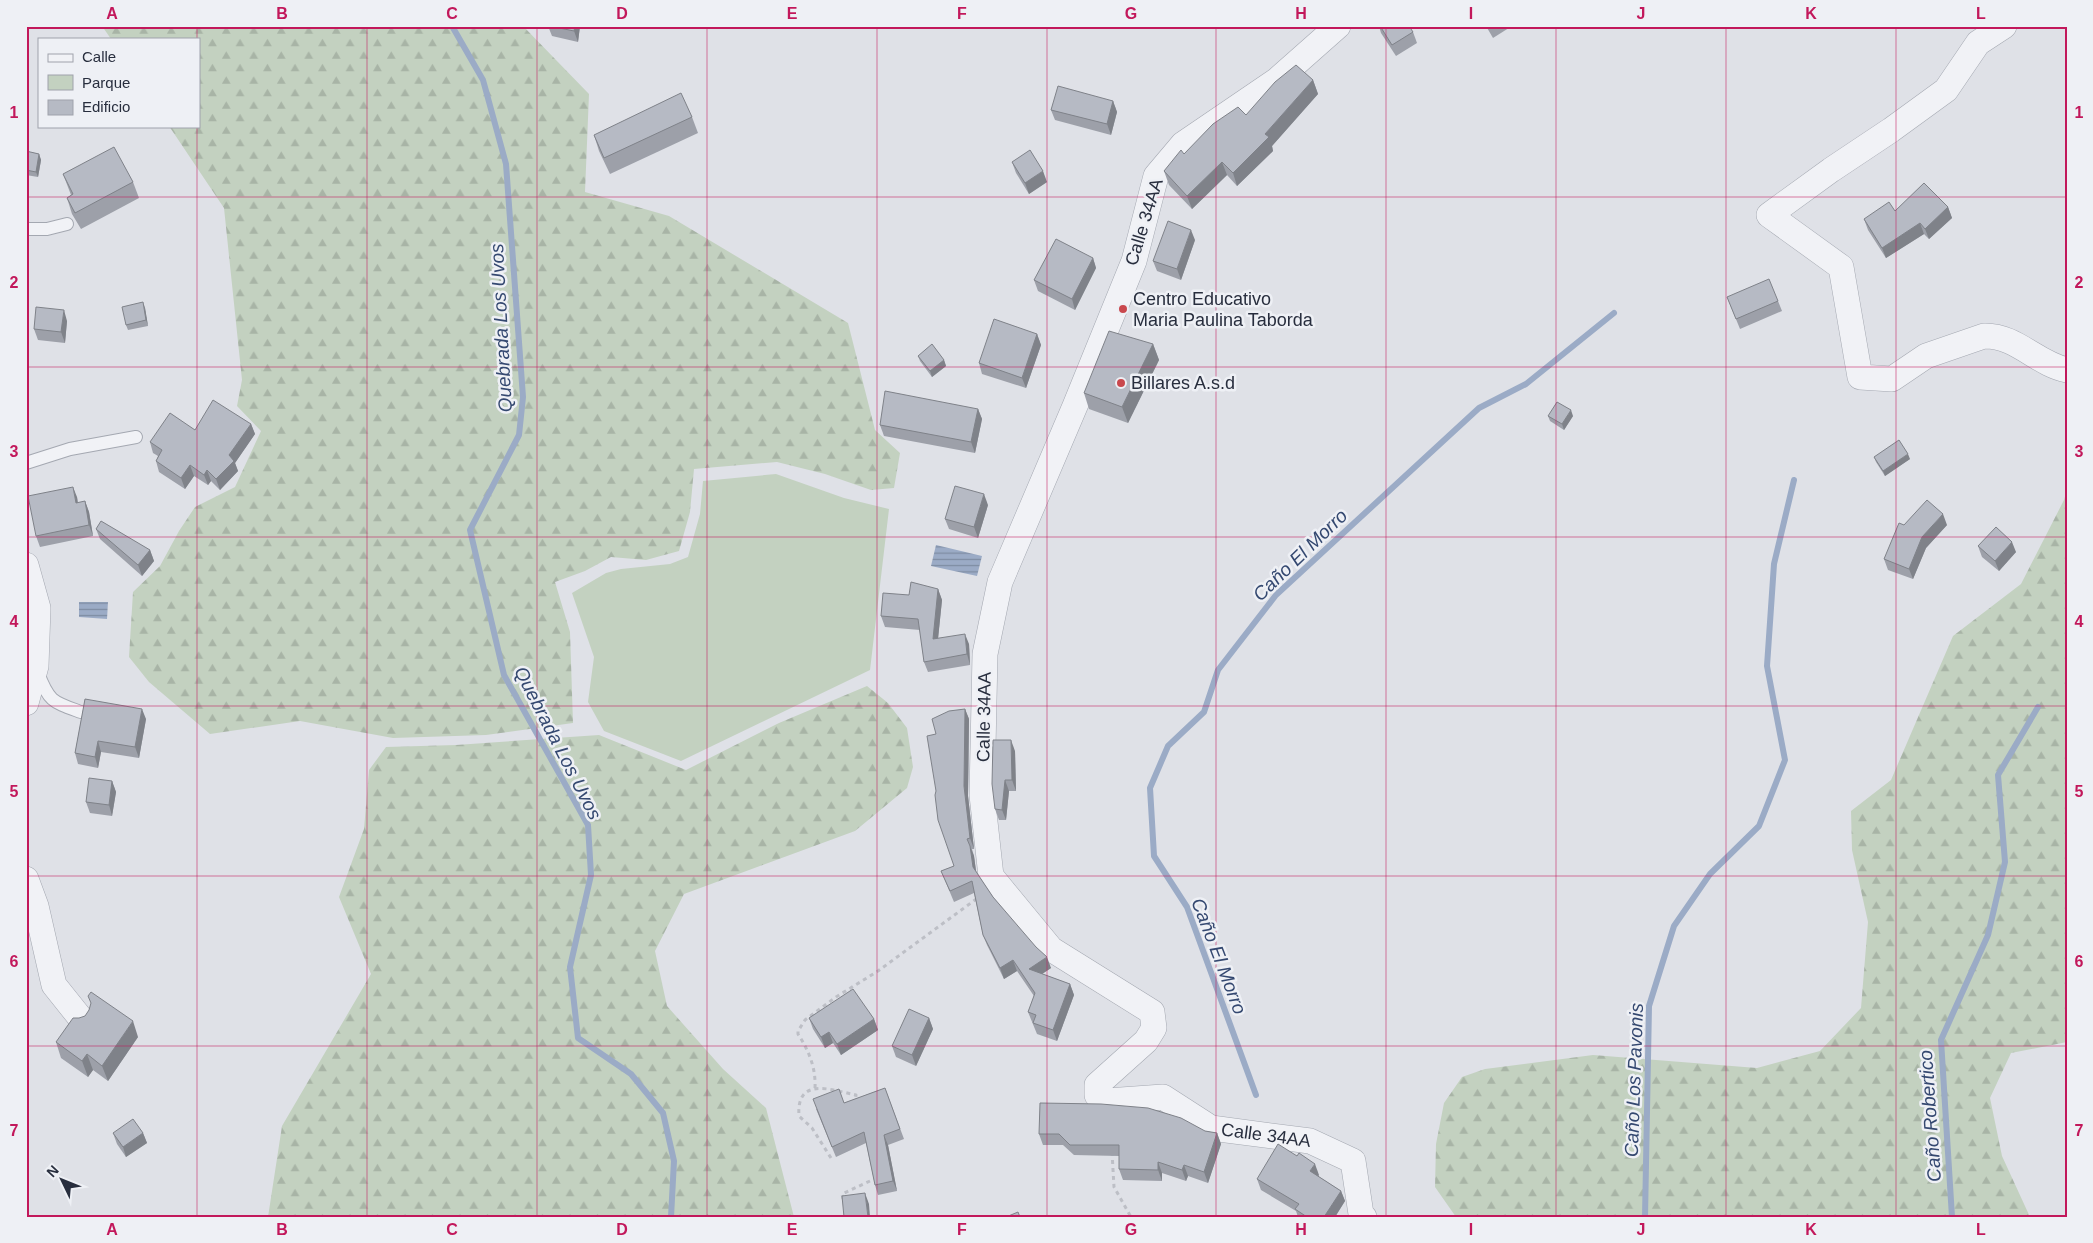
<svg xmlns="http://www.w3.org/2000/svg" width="2093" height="1243" font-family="Helvetica,sans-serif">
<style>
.green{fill:#c3d1c0}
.forest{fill:url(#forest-firs)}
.water{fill:url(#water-rules)}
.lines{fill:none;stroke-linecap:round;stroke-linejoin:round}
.stream{stroke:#9babc6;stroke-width:6}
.service-casing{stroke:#a4a8b1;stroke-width:14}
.minor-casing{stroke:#a4a8b1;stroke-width:26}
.path{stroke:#bdbfc6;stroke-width:3;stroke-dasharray:4 4;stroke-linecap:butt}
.service{stroke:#f1f2f6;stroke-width:12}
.minor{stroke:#f1f2f6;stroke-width:25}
.wall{fill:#9da0a9}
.shaded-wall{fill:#7f8289}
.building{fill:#b6bac4;stroke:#7f8289}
.grid{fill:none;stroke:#c2185b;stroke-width:1;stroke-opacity:0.55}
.poi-dot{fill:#c9484d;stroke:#eef0f5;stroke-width:2}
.labels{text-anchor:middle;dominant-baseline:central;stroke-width:5;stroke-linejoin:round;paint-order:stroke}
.street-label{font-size:18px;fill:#282e3e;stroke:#eef0f5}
.poi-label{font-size:18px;fill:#282e3e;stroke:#eef0f5;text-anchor:start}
.water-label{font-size:19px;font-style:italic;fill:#344870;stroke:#eef0f5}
.neatline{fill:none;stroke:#c2185b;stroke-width:2}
.grid-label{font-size:16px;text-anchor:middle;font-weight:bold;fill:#c2185b}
</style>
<defs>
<pattern id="forest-firs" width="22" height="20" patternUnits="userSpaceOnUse" patternTransform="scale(1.25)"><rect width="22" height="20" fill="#c3d1c0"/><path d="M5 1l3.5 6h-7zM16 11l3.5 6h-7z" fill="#a8b4a6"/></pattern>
<pattern id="water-rules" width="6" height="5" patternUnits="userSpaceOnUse" patternTransform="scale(1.25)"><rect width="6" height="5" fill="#9babc6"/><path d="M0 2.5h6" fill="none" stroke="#7e8ca2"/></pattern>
</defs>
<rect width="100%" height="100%" fill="#dfe1e7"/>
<!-- green -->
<polygon class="green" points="776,474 844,498 889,509 870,670 681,761 604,731 588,702 594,657 572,593 606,573 621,569 670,564 688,557 700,514 703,481"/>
<!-- forest -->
<g class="forest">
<polygon points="102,26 523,26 589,94 585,192 669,216 848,323 875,430 900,453 894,488 871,490 825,474 777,462 694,469 690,512 679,551 646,560 611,557 585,571 555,582 570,632 573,723 486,735 393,738 300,721 210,734 149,682 129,657 133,592 160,566 179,531 195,507 235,487 261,431 237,406 242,380 224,208 169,126 199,126 199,39 111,39"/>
<polygon points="2067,489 2067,1042 2011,1053 1990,1098 2002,1156 2030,1217 1456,1217 1435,1187 1436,1144 1444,1103 1462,1077 1485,1069 1593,1055 1757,1068 1820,1051 1861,1008 1868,922 1852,850 1851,811 1891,780 1953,636 2021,584 2064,500"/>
<polygon points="867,686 888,703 907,728 913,767 907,788 855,831 684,894 655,951 667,1006 723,1069 766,1108 794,1217 268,1217 282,1126 371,974 339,897 364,829 369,770 386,747 456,745 599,735 686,770 779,723"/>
</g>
<!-- water -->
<g class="water">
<polygon points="936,545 982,556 977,576 931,566"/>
<polygon points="79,602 108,602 107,619 79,617"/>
</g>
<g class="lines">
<!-- stream -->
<g class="stream">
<polyline points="452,26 483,80 506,164 523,397 519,435 470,530 504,675 588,825 591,875 570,967 578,1038 631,1074 663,1113 674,1161 671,1217"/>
<polyline points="1256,1095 1187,907 1154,856 1150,788 1168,746 1204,712 1218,670 1276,595 1479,408 1526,384 1614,313"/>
<polyline points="1645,1217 1649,1006 1674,926 1710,874 1759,826 1785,760 1767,666 1774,564 1794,480"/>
<polyline points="1952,1217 1941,1040 1988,935 2005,862 1998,775 2038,707"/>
</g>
<defs>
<g id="service">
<polyline points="26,229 47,229 67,224"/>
<polyline points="26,463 70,449 136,437"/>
<path d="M38,673c11,29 15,29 43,39"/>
</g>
<g id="minor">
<path id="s1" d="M1338,26l-61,54 -94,64 -27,32 -22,85 -59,145 -75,176 -15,72 -3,141 9,81 60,73 101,63 2,16 -8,13 -49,44v10l10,6 56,-4 48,31 99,13 43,20 8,53 3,3"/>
<path d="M2004,26l-26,17 -32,47 -55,40 -60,40 -62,45 72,52 19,110 32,2 34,-23 58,-20c32,-1 53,28 83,34"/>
<polyline points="26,565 38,608 36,666 26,703"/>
<polyline points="26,879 36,906 54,985 82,1020"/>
</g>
</defs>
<!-- service casing -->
<use href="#service" class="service-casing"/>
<!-- minor casing -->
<use href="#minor" class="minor-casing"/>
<!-- path -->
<g class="path">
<path d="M815,1088c1,-20 -6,-37 -17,-54v-3l7,-11 31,-23 42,-26 101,-74"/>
<polyline points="1112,1152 1114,1187 1131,1217"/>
<path d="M831,1158l-19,-30 -13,-12c-3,-40 33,-26 57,-21l-1,8"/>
<polyline points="843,1199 842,1194 870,1181"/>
</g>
<!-- service -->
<use href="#service" class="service"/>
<!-- minor -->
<use href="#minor" class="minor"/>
</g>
<!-- wall -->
<g class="wall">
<polygon points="548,26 580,26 578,42 552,36"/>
<polygon points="1379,26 1413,32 1417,43 1396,56 1381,33"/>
<polygon points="1486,26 1512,26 1493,38"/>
<polygon points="1313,80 1318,94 1272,146 1273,151 1237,186 1227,175 1192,209 1169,185 1164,171 1184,154 1246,115"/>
<polygon points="1113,101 1117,112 1111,135 1055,120 1051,110"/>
<polygon points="692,117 698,133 610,174 599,151 594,135"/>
<polygon points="26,151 39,154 41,160 38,177 26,175"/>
<polygon points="1012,162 1047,182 1029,194 1016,173"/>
<polygon points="63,174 133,182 139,198 81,229 72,214 67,198 71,195"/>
<polygon points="1948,207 1952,218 1929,239 1924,234 1886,258 1868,230 1864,219 1895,211"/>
<polygon points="1195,240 1181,280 1157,271 1153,261"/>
<polygon points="1093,258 1096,268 1075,310 1038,291 1034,280"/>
<polygon points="1727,297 1778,301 1782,311 1740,329"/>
<polygon points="145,308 148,326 128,330 126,325"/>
<polygon points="67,321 65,343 38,340 34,329"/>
<polygon points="1037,334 1041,345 1026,388 982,374 979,363"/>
<polygon points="1153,344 1159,360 1128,423 1089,409 1084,393"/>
<polygon points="918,356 944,360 946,366 932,377 920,361"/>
<polygon points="978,409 982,419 975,453 884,436 880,425"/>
<polygon points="1548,416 1573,416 1564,430 1550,421"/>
<polygon points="251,424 255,434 235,463 238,471 220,490 211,481 208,485 194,476 185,489 159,472 156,461 158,456 153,453 150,442 195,430"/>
<polygon points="1874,457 1910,459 1885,476 1876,462"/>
<polygon points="77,497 78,503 85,501 89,512 93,536 40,547 36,536"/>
<polygon points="988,505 978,538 949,529 945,519"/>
<polygon points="1904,525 1947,525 1926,548 1913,579 1888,570 1884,559"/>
<polygon points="96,529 150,550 154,561 142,576 100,539"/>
<polygon points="1978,546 2016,552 1999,571 1982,557"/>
<polygon points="938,589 942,600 938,638 969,644 970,665 928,672 924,662 920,630 885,627 881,616 909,595"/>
<polygon points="85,699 146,719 139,758 101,752 98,768 78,764 75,753"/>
<polygon points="965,709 969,719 968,796 974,849 972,849 974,856 976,872 993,897 1051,968 1042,974 1070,984 1074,995 1057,1041 1037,1034 1028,1012 1034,996 1017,971 1004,979 987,945 983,935 974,893 954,902 941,871 954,866 936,791 936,734"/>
<polygon points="1015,751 1016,791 1009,791 1006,820 999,820 995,809"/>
<polygon points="112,781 116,792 112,816 90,813 86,802"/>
<polygon points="809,1018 874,1019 878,1030 841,1055 833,1043 825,1048 813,1029"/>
<polygon points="929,1018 933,1029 916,1066 896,1057 892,1046"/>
<polygon points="138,1037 108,1081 93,1070 88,1077 61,1058 56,1042"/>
<polygon points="885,1088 904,1139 888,1145 897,1191 878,1195 875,1185 866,1143 836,1157 816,1109 844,1103"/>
<polygon points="1205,1131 1217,1133 1221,1144 1208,1183 1188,1176 1186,1181 1162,1173 1162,1181 1123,1180 1119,1169 1119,1156 1074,1155 1063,1145 1043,1145 1039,1134"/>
<polygon points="113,1133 143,1133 147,1143 126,1157 117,1144"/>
<polygon points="1319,1175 1318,1176 1341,1191 1345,1201 1335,1217 1298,1217 1296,1211 1261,1190 1257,1179"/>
</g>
<!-- shaded-wall -->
<g class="shaded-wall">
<polygon points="575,26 580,26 578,42 574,31"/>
<polygon points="1313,80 1318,94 1272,146 1273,151 1237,186 1233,173 1265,134"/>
<polygon points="1113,101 1117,112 1111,135 1107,124"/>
<polygon points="39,154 41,160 38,177 36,172"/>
<polygon points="1222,162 1227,175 1192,209 1187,196"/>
<polygon points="1043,171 1047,182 1029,194 1025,183"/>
<polygon points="1948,207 1952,218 1929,239 1925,229"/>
<polygon points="1920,223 1924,234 1886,258 1882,248"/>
<polygon points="1191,230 1195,240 1181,280 1177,269"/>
<polygon points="1093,258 1096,268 1075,310 1072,299"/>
<polygon points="143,302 145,308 148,326 146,320"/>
<polygon points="64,310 67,321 65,343 61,332"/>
<polygon points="1037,334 1041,345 1026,388 1022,378"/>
<polygon points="1153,344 1159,360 1128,423 1122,407"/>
<polygon points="944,360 946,366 932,377 930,371"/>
<polygon points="978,409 982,419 975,453 971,442"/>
<polygon points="1571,410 1573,416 1564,430 1562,424"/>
<polygon points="251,424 255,434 235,463 238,471 220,490 216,479 229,455"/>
<polygon points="1908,454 1910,459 1885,476 1883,471"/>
<polygon points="190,465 194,476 185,489 181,478"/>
<polygon points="207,470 211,481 208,485 204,475"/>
<polygon points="73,487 77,497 79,514 76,503"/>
<polygon points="984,494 988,505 978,538 974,527"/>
<polygon points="85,501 89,512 93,536 89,525"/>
<polygon points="1943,514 1947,525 1926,548 1913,579 1909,569 1922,537"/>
<polygon points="2012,542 2016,552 1999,571 1995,561"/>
<polygon points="150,550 154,561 142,576 138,565"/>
<polygon points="938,589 942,600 937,649 933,639"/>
<polygon points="965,634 969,644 970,665 967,654"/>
<polygon points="142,709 146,719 139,758 135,747"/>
<polygon points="965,709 969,719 968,796 974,849 970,838 964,786"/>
<polygon points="1011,740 1015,751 1016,791 1012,780"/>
<polygon points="98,741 101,752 98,768 95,757"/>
<polygon points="1005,780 1009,791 1006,820 1002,810"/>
<polygon points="112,781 116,792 112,816 109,805"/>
<polygon points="970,846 974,856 977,878 973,867"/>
<polygon points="1047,957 1051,968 1033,980 1029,969"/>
<polygon points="1013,960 1017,971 1004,979 1000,968"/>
<polygon points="1070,984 1074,995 1057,1041 1053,1030"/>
<polygon points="929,1018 933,1029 916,1066 912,1055"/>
<polygon points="874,1019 878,1030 841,1055 837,1044"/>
<polygon points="133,1021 138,1037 108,1081 102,1066"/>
<polygon points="829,1032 833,1043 825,1048 821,1037"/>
<polygon points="87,1054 93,1070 88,1077 82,1061"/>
<polygon points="143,1133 147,1143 126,1157 123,1147"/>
<polygon points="1217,1133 1221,1144 1208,1183 1204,1172"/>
<polygon points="884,1135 888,1145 897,1191 893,1181"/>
<polygon points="1158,1162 1162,1173 1162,1181 1158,1170"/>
<polygon points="1315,1164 1319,1175 1314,1182 1310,1171"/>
<polygon points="1184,1165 1188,1176 1186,1181 1182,1170"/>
<polygon points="1341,1191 1345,1201 1335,1217 1324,1217"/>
<polygon points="865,1193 869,1204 870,1217 868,1217"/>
</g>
<!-- building -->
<g class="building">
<polygon points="550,26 575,26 574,31"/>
<polygon points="1380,26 1409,26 1413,32 1392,45"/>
<polygon points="1296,65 1313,80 1265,134 1269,137 1233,173 1222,162 1187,196 1164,171 1181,150 1184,154 1213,124 1238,107 1246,115 1275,82"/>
<polygon points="1058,86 1113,101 1107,124 1051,110"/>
<polygon points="681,93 692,117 604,158 594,135"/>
<polygon points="114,147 133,182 75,213 67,198 73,194 63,174"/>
<polygon points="1030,150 1043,171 1025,183 1012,162"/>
<polygon points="26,151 39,154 36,172 26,170"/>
<polygon points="1924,183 1948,207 1925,229 1920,223 1882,248 1864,219 1889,202 1895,211"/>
<polygon points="1168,221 1191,230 1177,269 1153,261"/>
<polygon points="1056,239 1093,258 1072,299 1034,280"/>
<polygon points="1769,279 1778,301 1736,319 1727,297"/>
<polygon points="143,302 146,320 126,325 122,307"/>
<polygon points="36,307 64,310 61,332 34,329"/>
<polygon points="994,319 1037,334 1022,378 979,363"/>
<polygon points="1109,331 1153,344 1122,407 1084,393"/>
<polygon points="932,344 944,360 930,371 918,356"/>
<polygon points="885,391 978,409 971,442 880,425"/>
<polygon points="213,400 251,424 229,455 234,461 216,479 207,470 204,475 190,465 181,478 156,461 162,450 150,442 170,413 195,430"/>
<polygon points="1557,402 1571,410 1562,424 1548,416"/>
<polygon points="1899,440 1908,454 1883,471 1874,457"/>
<polygon points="955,486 984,494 974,527 945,519"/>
<polygon points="73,487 76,503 85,501 89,525 36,536 28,496"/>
<polygon points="1927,500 1943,514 1922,537 1909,569 1884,559 1899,523 1904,525"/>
<polygon points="101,521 150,550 138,565 96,529"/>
<polygon points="1996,527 2012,542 1995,561 1978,546"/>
<polygon points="911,582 938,589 933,639 965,634 967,654 924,662 918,619 881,616 883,593 909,595"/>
<polygon points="85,699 142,709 135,747 98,741 95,757 75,753"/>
<polygon points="965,709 964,786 970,838 967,839 970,846 973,867 993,897 1036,947 1047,957 1029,969 1070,984 1053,1030 1033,1023 1036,1015 1028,1012 1035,993 1013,960 1000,968 983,935 972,881 950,891 941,871 954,866 938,820 935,795 936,791 927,736 936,734 932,719 949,711"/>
<polygon points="993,740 1011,740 1012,780 1005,780 1002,810 995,809 992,784"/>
<polygon points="89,778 112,781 109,805 86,802"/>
<polygon points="853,989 874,1019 837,1044 829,1032 821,1037 809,1018"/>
<polygon points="91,992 133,1021 102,1066 87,1054 82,1061 56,1042 73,1018 79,1018 85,1016 89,1010 91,1003 88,996"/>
<polygon points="909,1009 929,1018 912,1055 892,1046"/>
<polygon points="885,1088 900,1129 884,1135 893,1181 875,1185 864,1132 832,1147 813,1099 839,1089 844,1103"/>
<polygon points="1040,1103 1101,1104 1148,1108 1181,1118 1205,1131 1217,1133 1204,1172 1184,1165 1182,1170 1158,1162 1158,1170 1119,1169 1119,1145 1070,1145 1059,1134 1039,1134"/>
<polygon points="133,1119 143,1133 123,1147 113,1133"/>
<polygon points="1278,1144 1297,1156 1299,1153 1315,1164 1310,1171 1341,1191 1324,1217 1307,1217 1295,1209 1299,1204 1257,1179"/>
<polygon points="865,1193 868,1217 844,1217 842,1196"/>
<polygon points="1018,1212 1020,1217 1006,1217"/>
</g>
<!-- grid -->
<path class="grid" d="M197,26v13M367,26v1191M537,26v1191M707,26v1191M877,26v1191M1047,26v1191M1216,26v1191M1386,26v1191M1556,26v1191M1726,26v1191M1896,26v1191M197,126v1091M26,197h2041M26,367h2041M26,537h2041M26,706h2041M26,876h2041M26,1046h2041"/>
<!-- markers -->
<g class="poi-dot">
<circle cx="1123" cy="309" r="5"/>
<circle cx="1121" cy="383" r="5"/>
</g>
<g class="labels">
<!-- street labels -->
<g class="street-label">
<text transform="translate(1144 222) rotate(-73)">Calle 34AA</text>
<text transform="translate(984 717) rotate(-89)">Calle 34AA</text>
<text stroke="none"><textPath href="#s1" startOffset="1470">Calle 34AA</textPath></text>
</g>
<!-- poi labels -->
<g class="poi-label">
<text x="1133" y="299">Centro Educativo<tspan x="1133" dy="21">Maria Paulina Taborda</tspan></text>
<text x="1131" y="383">Billares A.s.d</text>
</g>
<!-- water labels -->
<g class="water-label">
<text transform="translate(501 328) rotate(-93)">Quebrada Los Uvos</text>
<text transform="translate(1300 555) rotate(-44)">Caño El Morro</text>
<text transform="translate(558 743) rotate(63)">Quebrada Los Uvos</text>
<text transform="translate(1219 956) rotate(69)">Caño El Morro</text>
<text transform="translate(1634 1080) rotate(-88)">Caño Los Pavonis</text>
<text transform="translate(1930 1116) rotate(-94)">Caño Robertico</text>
</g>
</g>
<!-- border -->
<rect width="2093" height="1243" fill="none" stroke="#eef0f5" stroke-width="55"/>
<!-- legend -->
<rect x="38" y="38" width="162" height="90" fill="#eef0f5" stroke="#9fa2ac"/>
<rect x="48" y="54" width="25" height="8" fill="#f1f2f6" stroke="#9fa2ac"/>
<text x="82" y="62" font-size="15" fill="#282e3e">Calle</text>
<rect x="48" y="75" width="25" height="15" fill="#c3d1c0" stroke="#9fa2ac"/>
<text x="82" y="88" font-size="15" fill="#282e3e">Parque</text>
<rect x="48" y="100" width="25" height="15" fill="#b6bac4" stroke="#9fa2ac"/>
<text x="82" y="112" font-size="15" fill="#282e3e">Edificio</text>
<!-- north arrow -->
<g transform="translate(62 1180) rotate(313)" stroke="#eef0f5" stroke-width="4" paint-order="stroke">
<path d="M0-4L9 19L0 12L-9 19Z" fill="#282e3e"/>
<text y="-8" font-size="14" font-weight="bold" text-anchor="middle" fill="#282e3e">N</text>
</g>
<rect x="28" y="28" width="2038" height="1188" class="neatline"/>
<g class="grid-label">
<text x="112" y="19">A</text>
<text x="282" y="19">B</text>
<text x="452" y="19">C</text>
<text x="622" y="19">D</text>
<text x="792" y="19">E</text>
<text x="962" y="19">F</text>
<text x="1131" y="19">G</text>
<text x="1301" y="19">H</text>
<text x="1471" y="19">I</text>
<text x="1641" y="19">J</text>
<text x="1811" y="19">K</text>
<text x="1981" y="19">L</text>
<text x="14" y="118">1</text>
<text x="2079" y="118">1</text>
<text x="14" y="288">2</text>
<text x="2079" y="288">2</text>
<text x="14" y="457">3</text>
<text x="2079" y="457">3</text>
<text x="14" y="627">4</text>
<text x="2079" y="627">4</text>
<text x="14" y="797">5</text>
<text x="2079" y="797">5</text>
<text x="14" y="967">6</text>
<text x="2079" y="967">6</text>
<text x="14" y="1136">7</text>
<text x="2079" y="1136">7</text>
<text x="112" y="1235">A</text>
<text x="282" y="1235">B</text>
<text x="452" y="1235">C</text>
<text x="622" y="1235">D</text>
<text x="792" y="1235">E</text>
<text x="962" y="1235">F</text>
<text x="1131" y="1235">G</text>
<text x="1301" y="1235">H</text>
<text x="1471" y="1235">I</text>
<text x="1641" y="1235">J</text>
<text x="1811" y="1235">K</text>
<text x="1981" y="1235">L</text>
</g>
</svg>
